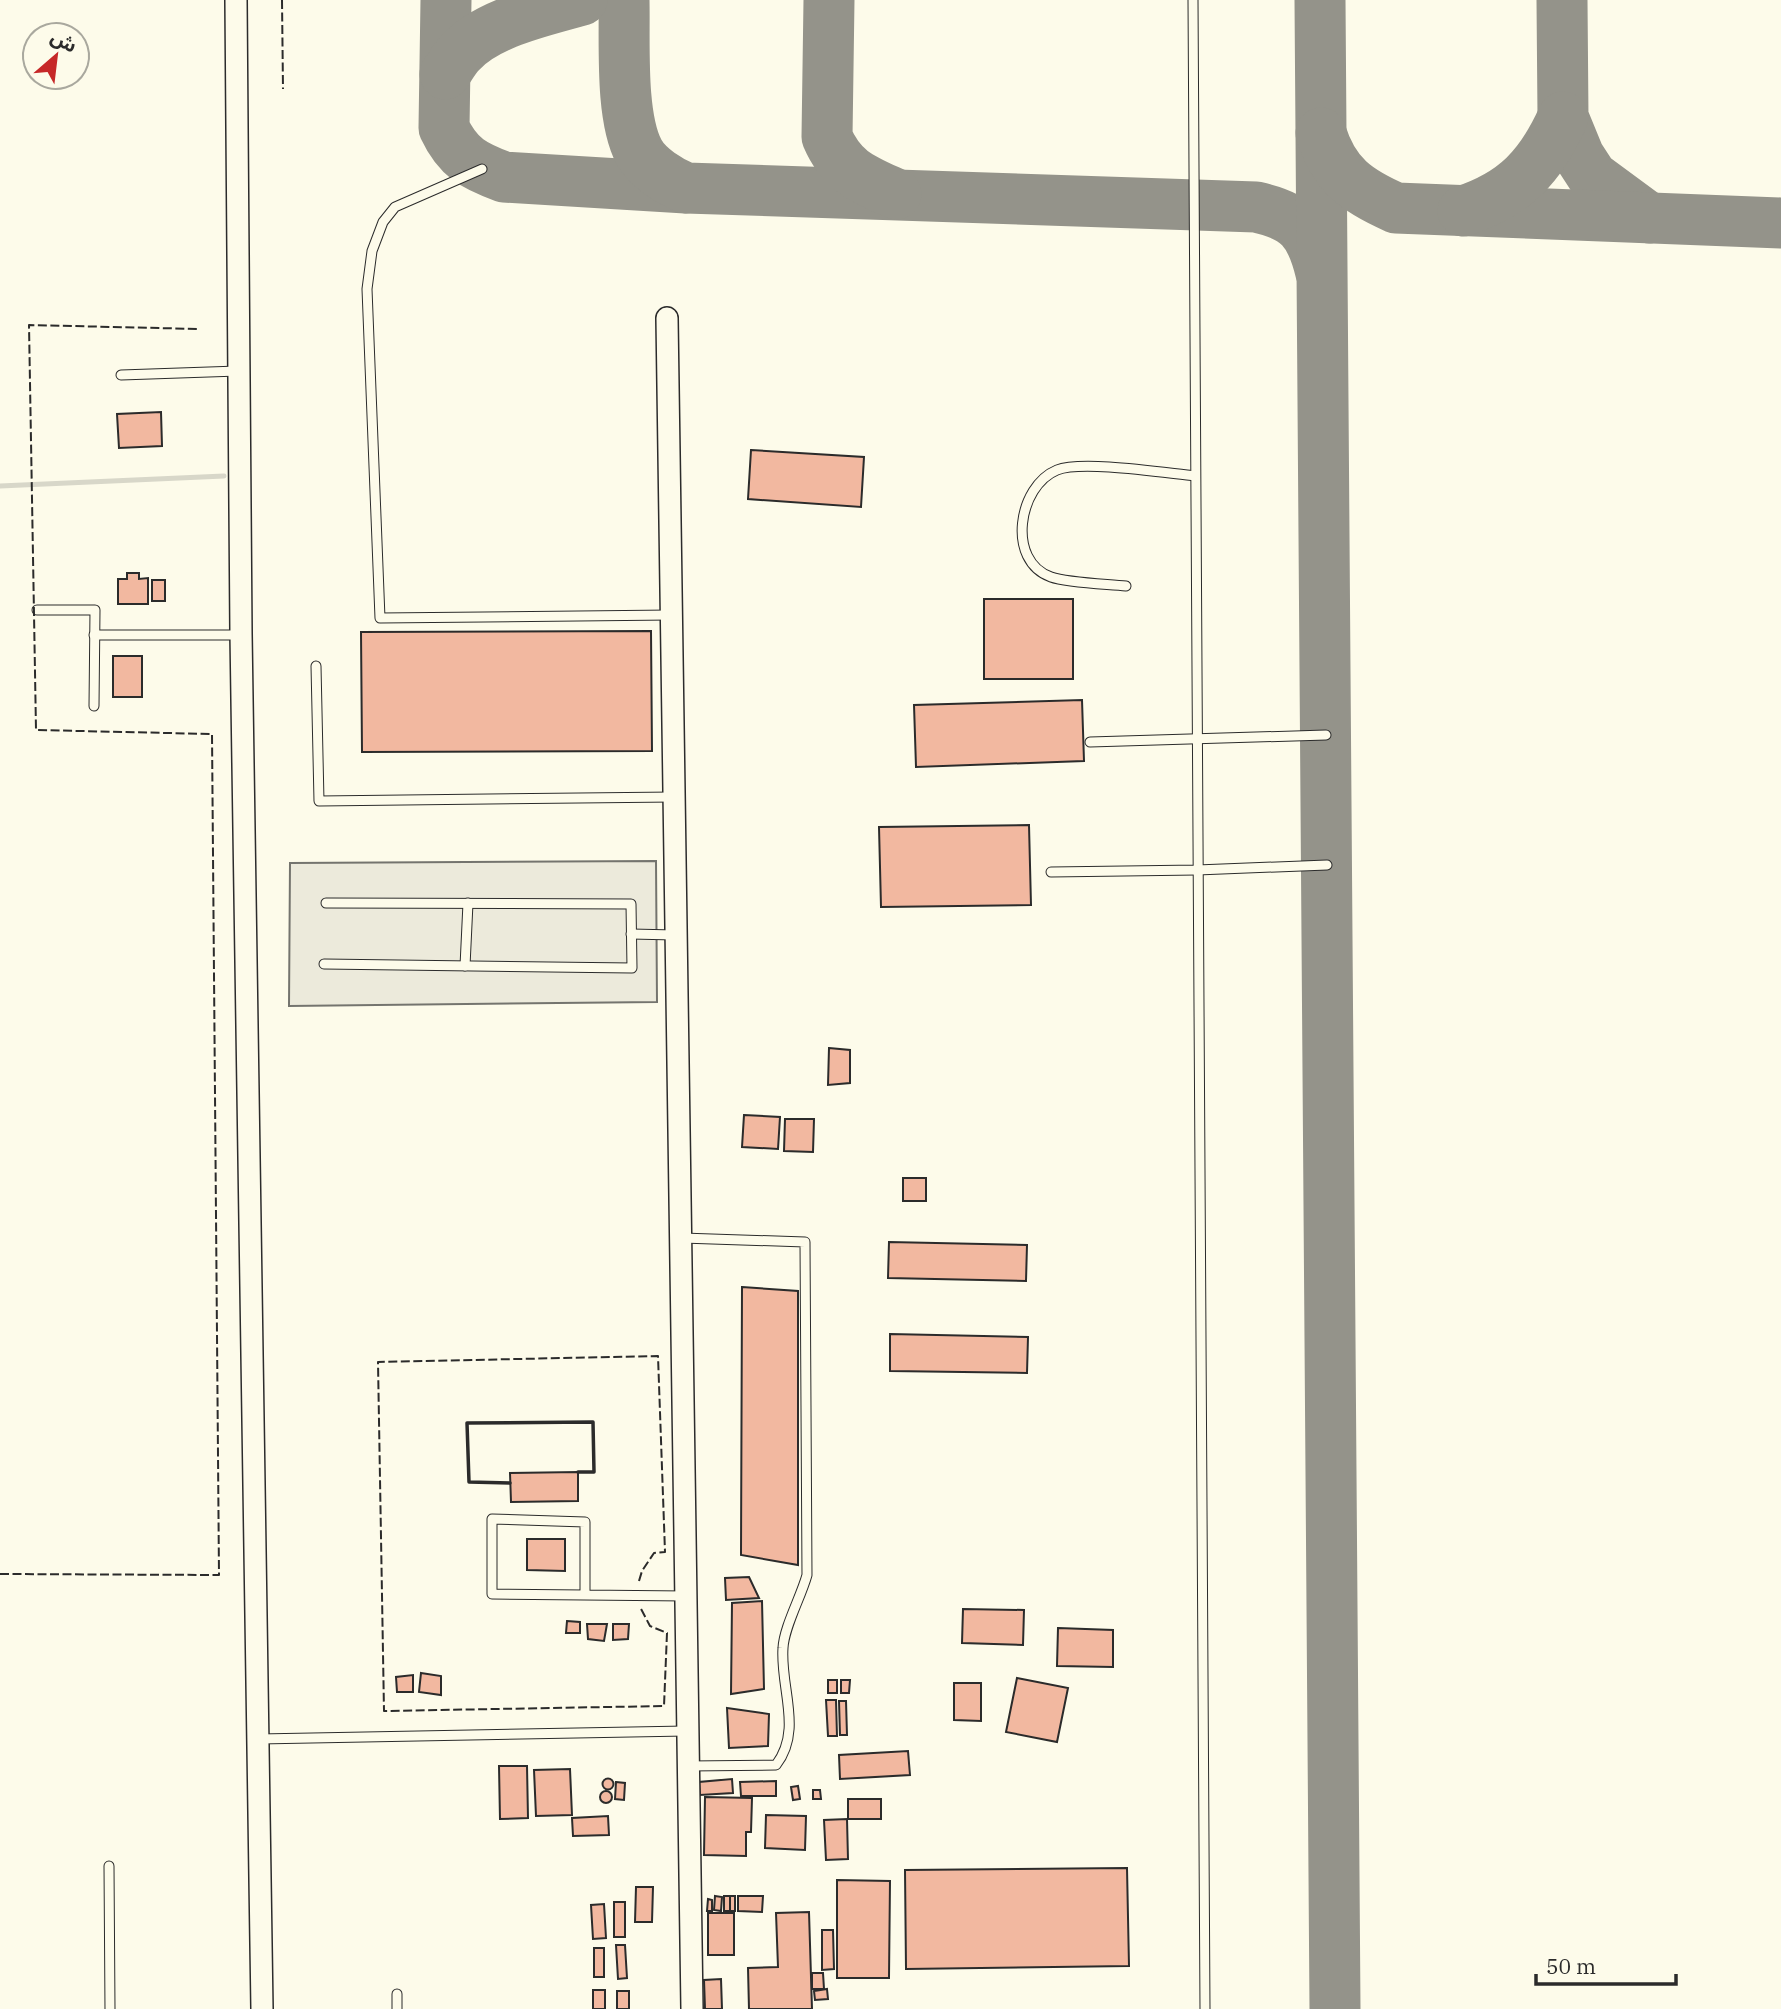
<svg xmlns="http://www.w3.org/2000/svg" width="1781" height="2009" font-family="'IBM Plex Serif','Noto Sans Arabic',serif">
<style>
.parking{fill:#eceadb;stroke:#74746e;stroke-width:2}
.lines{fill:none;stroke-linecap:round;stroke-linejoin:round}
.stream{stroke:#d8d7c9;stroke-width:5}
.taxiway{stroke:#94938a;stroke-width:51}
.building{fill:#f2b8a0;stroke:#2b2b2b;stroke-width:2}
.service-casing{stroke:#2b2b2b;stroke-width:11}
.tertiary-casing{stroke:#2b2b2b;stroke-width:24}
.service{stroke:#fdfbea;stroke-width:9}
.tertiary{stroke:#fdfbea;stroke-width:21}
.fence{stroke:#2b2b2b;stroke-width:2;stroke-dasharray:9 3.5;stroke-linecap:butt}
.wall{stroke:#2b2b2b;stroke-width:3.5}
</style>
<rect width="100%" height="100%" fill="#fdfbea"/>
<!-- parking -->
<polygon class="parking" points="656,861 657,1002 289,1006 290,863"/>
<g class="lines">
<!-- stream -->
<polyline class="stream" points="0,486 224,476"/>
<!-- taxiway -->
<g class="taxiway">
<path d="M446,0l-2,128c14,30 30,38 60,49l182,11"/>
<path d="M624,0c1,42 -4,116 15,152 9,16 30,29 47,36l570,19c42,9 55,24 65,66"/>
<path d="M829,0l-2,137c15,35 36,42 69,57"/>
<polyline points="1320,0 1335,2009"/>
<polyline points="1562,0 1563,117 1579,156 1592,176 1649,218"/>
<path d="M445,74c5,-7 10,-16 16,-22 28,-30 84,-41 121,-52"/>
<path d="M1321,133c13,42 36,58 75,75l385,15"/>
<path d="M1463,211c52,-17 78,-45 100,-94"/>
</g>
</g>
<!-- building -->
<g class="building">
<polygon points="161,412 162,446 119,448 117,414"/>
<polygon points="751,450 864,457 861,507 748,499"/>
<polygon points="127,573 139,573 139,579 148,578 148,604 118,604 118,579 127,579"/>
<rect x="152" y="580" width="13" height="21"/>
<rect x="984" y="599" width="89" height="80"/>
<polygon points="651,631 652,751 362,752 361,632"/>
<rect x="113" y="656" width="29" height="41"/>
<polygon points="1082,700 1084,761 916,767 914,705"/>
<polygon points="1029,825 1031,905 881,907 879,827"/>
<polygon points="829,1048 850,1050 850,1083 828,1085"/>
<polygon points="744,1115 780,1117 778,1149 742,1147"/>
<polygon points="785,1119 814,1119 813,1152 784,1151"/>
<rect x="903" y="1178" width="23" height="23"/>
<polygon points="889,1242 1027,1245 1026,1281 888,1278"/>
<polygon points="742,1287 798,1291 798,1565 741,1555"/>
<polygon points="890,1334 1028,1337 1027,1373 890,1371"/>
<polygon points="578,1472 578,1501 511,1502 510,1473"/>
<polygon points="527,1539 565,1539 565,1571 527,1570"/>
<polygon points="749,1577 759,1598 726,1600 725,1578"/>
<polygon points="762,1601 764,1689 731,1694 732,1603"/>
<polygon points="963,1609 1024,1610 1023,1645 962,1643"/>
<polygon points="567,1621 580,1622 580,1633 566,1633"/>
<polygon points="587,1624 607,1624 604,1641 588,1639"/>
<polygon points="613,1624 629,1624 628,1639 613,1640"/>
<polygon points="1058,1628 1113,1630 1113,1667 1057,1666"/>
<polygon points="421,1673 441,1676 441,1695 419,1692"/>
<polygon points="413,1675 413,1692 397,1692 396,1677"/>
<polygon points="1017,1678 1068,1688 1057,1742 1006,1732"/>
<rect x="828" y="1680" width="9" height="13"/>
<polygon points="841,1680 850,1680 849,1693 841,1693"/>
<polygon points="954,1683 981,1683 981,1721 954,1720"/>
<polygon points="826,1700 836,1700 837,1736 828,1736"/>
<polygon points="839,1701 846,1701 847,1735 840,1735"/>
<polygon points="727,1708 769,1714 768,1746 729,1748"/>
<polygon points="908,1751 910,1775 840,1779 839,1755"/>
<polygon points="499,1766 527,1766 528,1818 500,1819"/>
<polygon points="570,1769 572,1815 536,1816 534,1770"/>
<circle cx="608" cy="1784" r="5.5"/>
<polygon points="732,1779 733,1793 700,1795 699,1782"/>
<polygon points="776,1781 776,1796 741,1796 740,1782"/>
<polygon points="616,1782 625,1783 624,1800 615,1799"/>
<polygon points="798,1786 800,1799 793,1800 791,1787"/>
<polygon points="813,1790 820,1790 821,1799 813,1799"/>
<circle cx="606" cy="1797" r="6"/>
<polygon points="705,1797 752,1798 751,1832 746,1832 746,1856 704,1855"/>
<rect x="848" y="1799" width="33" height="20"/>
<polygon points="766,1815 806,1816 805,1850 765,1848"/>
<polygon points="608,1816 609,1835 573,1836 572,1818"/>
<polygon points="847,1819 848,1859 826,1860 824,1820"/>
<polygon points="1127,1868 1129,1966 906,1969 905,1870"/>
<polygon points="837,1880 890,1881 889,1978 837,1978"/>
<polygon points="636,1887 653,1887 652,1922 635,1922"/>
<polygon points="715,1896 722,1897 721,1911 714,1910"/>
<rect x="724" y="1896" width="6" height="15"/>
<rect x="730" y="1896" width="5" height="15"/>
<polygon points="738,1896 763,1896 762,1912 738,1911"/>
<polygon points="708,1899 712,1900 712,1911 707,1911"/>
<rect x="614" y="1902" width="11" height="35"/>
<polygon points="604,1904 606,1938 593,1939 591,1905"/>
<polygon points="809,1912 812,2009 749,2009 748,1968 778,1967 776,1913"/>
<rect x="708" y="1913" width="26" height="42"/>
<polygon points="822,1930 833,1930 834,1969 822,1970"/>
<polygon points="616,1945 625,1945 627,1978 618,1979"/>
<rect x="594" y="1948" width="10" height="29"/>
<polygon points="812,1973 823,1973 824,1989 812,1989"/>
<polygon points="721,1979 722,2009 705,2009 704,1980"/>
<polygon points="827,1989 828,1999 815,2000 814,1991"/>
<rect x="593" y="1990" width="12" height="19"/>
<rect x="617" y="1991" width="12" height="18"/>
</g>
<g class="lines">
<defs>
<g id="service">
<polyline points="1193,0 1205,2009"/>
<polyline points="482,169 395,207 383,222 372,251 367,289 380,618 671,615"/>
<polyline points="121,375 238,371"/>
<path d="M1126,586c-19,-2 -58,-3 -75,-9 -45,-16 -33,-91 6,-107 25,-10 108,3 138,6"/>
<polyline points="37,610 95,610 94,706"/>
<polyline points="94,635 241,635"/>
<polyline points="316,666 319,801 674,797"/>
<polyline points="1090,742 1326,735"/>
<polyline points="1051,872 1197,870 1327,865"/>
<polyline points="631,934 675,935"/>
<polyline points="324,964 632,968 631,904 326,903"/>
<polyline points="465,966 468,903"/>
<path d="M682,1238l123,4 2,333c-6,22 -23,52 -24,73 -3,40 20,82 -7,117l-88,1"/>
<polyline points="585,1595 585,1522 492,1519 492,1594 686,1596"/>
<polyline points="259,1739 686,1731"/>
<polyline points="109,1866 110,2009"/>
<polyline points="397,1994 397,2009"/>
</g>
<g id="tertiary">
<polyline points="236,0 241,633 262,2009"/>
<polyline points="667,318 692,2009"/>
</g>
</defs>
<!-- service casing -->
<use href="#service" class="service-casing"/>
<!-- tertiary casing -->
<use href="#tertiary" class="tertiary-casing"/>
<!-- service -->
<use href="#service" class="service"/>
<!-- tertiary -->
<use href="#tertiary" class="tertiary"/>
<!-- fence -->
<g class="fence">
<polyline points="282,0 283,89"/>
<polyline points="0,1574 219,1575 212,734 36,730 29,325 200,329"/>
<polyline points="639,1581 642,1571 654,1553 665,1552 658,1356 378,1362 384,1711 664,1706 667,1633 650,1626 640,1607"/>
</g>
<!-- wall -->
<polyline class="wall" points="510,1483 469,1482 467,1423 593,1422 594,1472 578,1472"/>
</g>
<!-- north arrow -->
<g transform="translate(56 56) rotate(28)"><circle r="33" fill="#fdfbea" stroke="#a9a89e" stroke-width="2"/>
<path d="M0-5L12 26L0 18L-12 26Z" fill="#c62828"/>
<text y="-10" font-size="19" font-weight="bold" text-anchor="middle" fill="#2b2b2b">ش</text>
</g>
<!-- scale -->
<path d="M1536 1974v10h140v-10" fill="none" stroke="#2b2b2b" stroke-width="3.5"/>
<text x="1546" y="1974" font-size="21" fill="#2b2b2b" stroke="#fdfbea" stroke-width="5" paint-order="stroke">50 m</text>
</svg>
